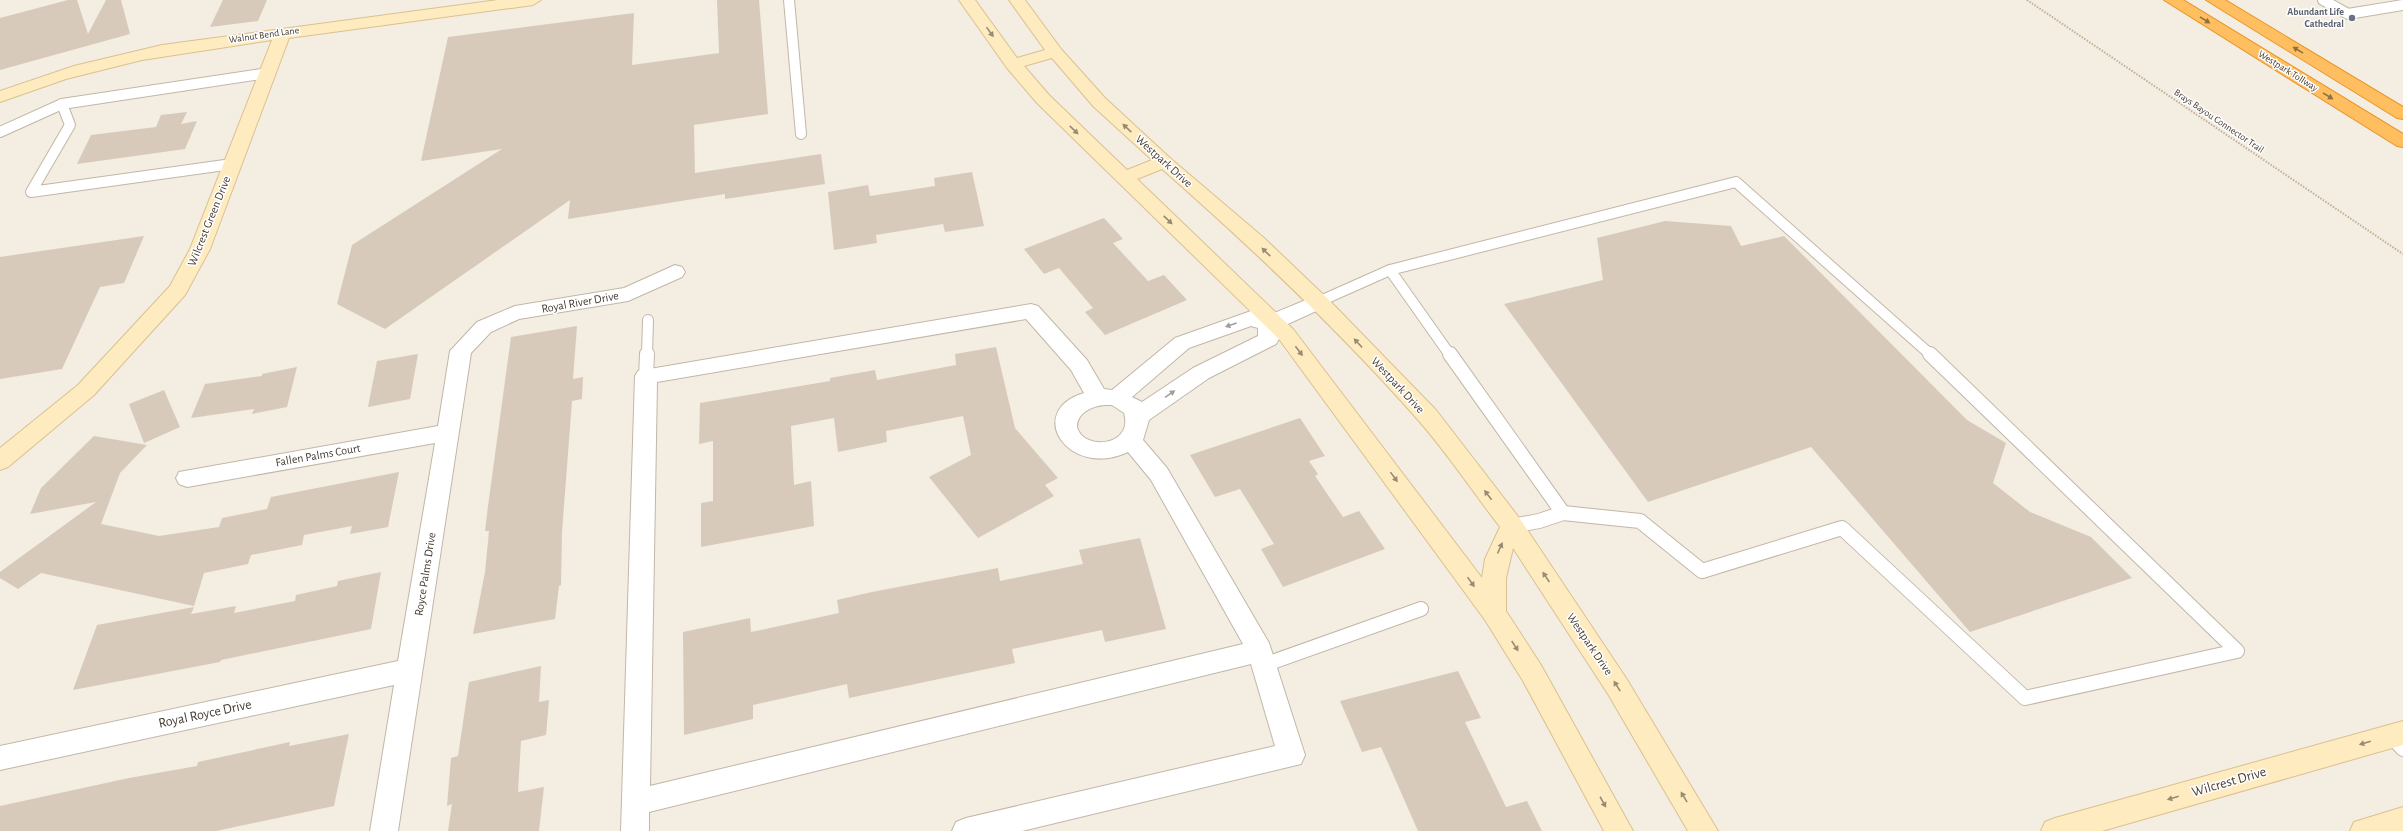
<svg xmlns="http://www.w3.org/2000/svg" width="2403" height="831" font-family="'Alegreya Sans',sans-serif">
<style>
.building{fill:#d8caba}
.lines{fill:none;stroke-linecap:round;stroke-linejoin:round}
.lane-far1-casing{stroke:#c2b7a7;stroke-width:12}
.lane-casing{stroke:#c2b7a7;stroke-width:16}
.street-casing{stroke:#c2b7a7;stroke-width:2}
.secondary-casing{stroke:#dac18f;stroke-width:2}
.highway-casing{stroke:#ea9425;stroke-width:2}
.path{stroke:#c2af94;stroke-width:2;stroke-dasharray:1.5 1.5;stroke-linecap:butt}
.lane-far1{stroke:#fff;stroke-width:10}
.lane{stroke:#fff;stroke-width:14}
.street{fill:#fff;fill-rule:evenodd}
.secondary{fill:#ffebc0;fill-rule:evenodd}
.highway{fill:#ffbf61;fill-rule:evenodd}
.oneway{fill:#8f7045}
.oneway2{fill:#998b72}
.oneway3{fill:#a29e98}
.worship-dot{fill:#6b7280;stroke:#fff;stroke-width:1.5}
.labels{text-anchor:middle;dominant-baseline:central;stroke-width:3;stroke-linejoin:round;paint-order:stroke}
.far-worship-label{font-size:10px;font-weight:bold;fill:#5b616d;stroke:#fff;text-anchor:end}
.far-street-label{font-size:10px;fill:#453c32;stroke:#fff}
.street-label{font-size:12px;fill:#453c32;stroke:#fff}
.near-street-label{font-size:14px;fill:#453c32;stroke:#fff}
</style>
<rect width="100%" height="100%" fill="#f3ede2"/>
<!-- building -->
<g class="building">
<polygon points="68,0 77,0 88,34 106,0 121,0 130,34 0,70 0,18"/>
<polygon points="223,0 267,0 258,21 210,27"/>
<polygon points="717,0 759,0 768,114 694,125 695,173 821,154 825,184 725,199 725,194 568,219 570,200 385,329 337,304 352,245 502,149 421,161 448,37 634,13 632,65 719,53"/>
<polygon points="187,112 181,124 197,121 185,149 77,164 91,135 156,127 161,115"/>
<polygon points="972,172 984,226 945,232 943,224 876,235 877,243 834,250 828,192 868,185 870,196 935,186 934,178"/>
<polygon points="1104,218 1123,239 1113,243 1148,281 1164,275 1187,300 1105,335 1085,312 1093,308 1059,268 1044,274 1024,249"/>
<polygon points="1665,221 1731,226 1741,246 1784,236 1967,420 2006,443 1993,483 2030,512 2091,537 2132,578 1970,632 1811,447 1648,502 1504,304 1603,280 1597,238"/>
<polygon points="144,236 124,283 100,287 62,369 0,379 0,257"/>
<polygon points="577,326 573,379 583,377 582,399 572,401 562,532 561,585 559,586 555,619 473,634 485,572 489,531 485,531 488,506 511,337"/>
<polygon points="996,347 1015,428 1058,478 1045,485 1054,496 978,538 929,477 971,455 963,416 886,431 887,442 838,452 834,418 791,426 794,485 811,481 814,526 701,547 701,503 713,501 713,441 699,444 700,403 830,381 830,378 875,370 877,380 956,365 955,354"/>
<polygon points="418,354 410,399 368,407 377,361"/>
<polygon points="297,367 287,407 252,414 254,409 191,418 205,384 262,376 262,374"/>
<polygon points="164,390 180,427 144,443 129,404"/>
<polygon points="1300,418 1325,456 1309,461 1318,474 1315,476 1343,517 1359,511 1385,549 1283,587 1261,549 1274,544 1240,489 1215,497 1190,455"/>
<polygon points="94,436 147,445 120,473 101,524 159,536 219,527 222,518 267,509 271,497 399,472 388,527 350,534 352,526 304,535 302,545 251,555 248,564 204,573 194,606 41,573 18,589 0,578 0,572 96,502 30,514 41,488"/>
<polygon points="1140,538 1166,629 1105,642 1102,630 1012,649 1015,663 849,698 847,684 753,705 753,719 684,735 683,632 750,618 751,632 839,613 837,600 872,592 998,568 1000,581 1083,564 1079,550"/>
<polygon points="381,572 371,629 221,660 220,662 73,690 97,625 194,607 191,614 236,606 234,613 295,601 296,595 337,586 338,581"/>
<polygon points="541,666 539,702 549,700 546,735 521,741 518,792 544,787 539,831 448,831 452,804 447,806 451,758 458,756 469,682"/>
<polygon points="1458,671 1481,718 1465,722 1506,807 1527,801 1542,831 1418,831 1381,747 1362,752 1340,701"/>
<polygon points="349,734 334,806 216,831 0,831 0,806 129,778 197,766 198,762 290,742 289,746"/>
</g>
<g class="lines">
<defs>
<g id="lane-far1">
<polyline points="789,0 801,134"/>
<polyline points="2323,0 2348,14 2403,5"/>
<polyline points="62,104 70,125 31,192 232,164"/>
<polyline points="0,132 62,104 268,73"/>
<polyline points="1390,270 1736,182 1931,355"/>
<polyline points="1318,302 1390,270 1450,355"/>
<polyline points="647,355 648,320"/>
</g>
<g id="lane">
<polyline points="1450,354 1563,513 1539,521 1512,526"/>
<polyline points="646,376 647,354"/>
<polyline points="1563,513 1640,521 1702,571 1842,528 2025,698 2237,651 1930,354"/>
<polyline points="1264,665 1421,609"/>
<polyline points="2391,736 2403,749"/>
</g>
<g id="street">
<polygon points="675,265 682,267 685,272 682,277 628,301 519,319 491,332 471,353 398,831 370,831 394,685 0,770 0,746 398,661 435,443 187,487 179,484 176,478 179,472 438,426 450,351 477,322 515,306 624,288"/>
<path d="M1318,295l7,2 3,5 -3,5 -46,21v11l-3,5 -67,34 -60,42 -6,20 24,28 102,175 36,112 -4,9 -279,67h-70l4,-9 10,-4 309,-72 -24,-82 -602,148v19h-28l14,-455 3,-5 393,-67 7,2 49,54 17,29 8,1 63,-52 76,-27 16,5zM1026,319l45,51 13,23c-60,18 -16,87 44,59l23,28 92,164 -593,142 7,-404zM1251,326l7,2v8l-65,32 -51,34 -10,-5 57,-49zM1105,405h7l12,8c10,34 -41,38 -47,14 0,-15 16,-21 28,-22z"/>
</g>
<g id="secondary">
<polygon points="498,0 541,0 533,5 289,38 210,249 185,295 94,395 8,467 0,470 0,448 78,385 170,286 190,249 272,40 142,60 66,79 0,102 0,91 74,66 162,45"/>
<path d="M959,0h16l42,58 28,-8 -36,-50h16l36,49 44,49 65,60 94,80 64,61 108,111 84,109 106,159 92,153h-30l-80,-137 -95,-146 -7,30v33l35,54 92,166h-29l-81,-150 -38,-61 -206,-281 -242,-236 -30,-35zM1052,58l41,48 59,54 -25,10 -78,-75 -25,-29zM1162,169c91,80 177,161 257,252 29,33 54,71 81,106l-15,32 -3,19 -189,-249 -156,-150z"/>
<polygon points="2403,721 2403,745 2102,831 2041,831 2045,822 2055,818"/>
<polygon points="2403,807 2403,831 2350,831 2354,822"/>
</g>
<g id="highway">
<polygon points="2164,0 2183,0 2403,134 2403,147 2397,146"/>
<polygon points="2206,0 2225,0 2403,107 2403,119 2397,118"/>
</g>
</defs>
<!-- lane-far1 casing -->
<use href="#lane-far1" class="lane-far1-casing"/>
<!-- lane casing -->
<use href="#lane" class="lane-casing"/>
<!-- street casing -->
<use href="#street" class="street-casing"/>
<!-- secondary casing -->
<use href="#secondary" class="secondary-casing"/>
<!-- highway casing -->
<use href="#highway" class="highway-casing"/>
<!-- path -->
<polyline class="path" points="2027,0 2403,254"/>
<!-- lane-far1 -->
<use href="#lane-far1" class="lane-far1"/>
<!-- lane -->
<use href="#lane" class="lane"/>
<!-- street -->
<use href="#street" class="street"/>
<!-- secondary -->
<use href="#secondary" class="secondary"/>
<!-- highway -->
<use href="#highway" class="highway"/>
</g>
<!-- one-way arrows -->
<defs><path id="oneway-solid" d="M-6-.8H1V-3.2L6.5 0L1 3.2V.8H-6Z"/></defs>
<g class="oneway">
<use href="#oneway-solid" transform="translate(2205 20) rotate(32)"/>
<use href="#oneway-solid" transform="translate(2298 50) rotate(-149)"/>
<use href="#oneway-solid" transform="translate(2328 96) rotate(32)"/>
</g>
<g class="oneway2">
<use href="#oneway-solid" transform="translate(990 32) rotate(54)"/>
<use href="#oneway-solid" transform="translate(1127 128) rotate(-137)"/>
<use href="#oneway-solid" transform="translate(1074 130) rotate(44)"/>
<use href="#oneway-solid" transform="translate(1168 220) rotate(44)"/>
<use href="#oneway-solid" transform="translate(1266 252) rotate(-136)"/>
<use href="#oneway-solid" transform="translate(1358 343) rotate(-133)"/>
<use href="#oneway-solid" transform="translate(1299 351) rotate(53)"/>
<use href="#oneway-solid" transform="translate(1394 477) rotate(54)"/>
<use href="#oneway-solid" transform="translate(1488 495) rotate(-127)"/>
<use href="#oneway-solid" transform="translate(1500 548) rotate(-66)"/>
<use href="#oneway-solid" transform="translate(1546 577) rotate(-124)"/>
<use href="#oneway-solid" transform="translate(1471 582) rotate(54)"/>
<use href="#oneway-solid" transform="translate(1515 646) rotate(57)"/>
<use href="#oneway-solid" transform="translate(1617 686) rotate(-122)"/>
<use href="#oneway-solid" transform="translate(2365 743) rotate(164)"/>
<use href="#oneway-solid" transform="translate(1684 797) rotate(-121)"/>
<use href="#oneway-solid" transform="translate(2173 798) rotate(164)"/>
<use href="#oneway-solid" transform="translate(1603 802) rotate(61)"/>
</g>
<g class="oneway3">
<use href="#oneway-solid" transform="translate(1231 325) rotate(161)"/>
<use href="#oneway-solid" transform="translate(1170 394) rotate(-34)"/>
</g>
<!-- markers -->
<circle class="worship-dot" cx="2352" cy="18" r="4"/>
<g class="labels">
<!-- far-worship labels -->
<g class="far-worship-label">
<text x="2344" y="12">Abundant Life<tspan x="2344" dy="12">Cathedral</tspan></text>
</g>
<!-- far-street labels -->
<g class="far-street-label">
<text transform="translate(264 35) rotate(-8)">Walnut Bend Lane</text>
<text transform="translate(2288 71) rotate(32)">Westpark Tollway</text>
<text transform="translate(2219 121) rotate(34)">Brays Bayou Connector Trail</text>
</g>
<!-- street labels -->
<g class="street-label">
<text transform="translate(1164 161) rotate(42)">Westpark Drive</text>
<text transform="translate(209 221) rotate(-68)">Wilcrest Green Drive</text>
<text transform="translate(580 302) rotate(-10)">Royal River Drive</text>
<text transform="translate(1398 385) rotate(47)">Westpark Drive</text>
<text transform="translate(318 455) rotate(-10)">Fallen Palms Court</text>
<text transform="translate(425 574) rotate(-81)">Royce Palms Drive</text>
<text transform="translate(1590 644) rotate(56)">Westpark Drive</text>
</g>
<!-- near-street labels -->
<g class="near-street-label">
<text transform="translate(205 714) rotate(-12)">Royal Royce Drive</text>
<text transform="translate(2229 782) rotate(-16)">Wilcrest Drive</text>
</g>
</g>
</svg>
